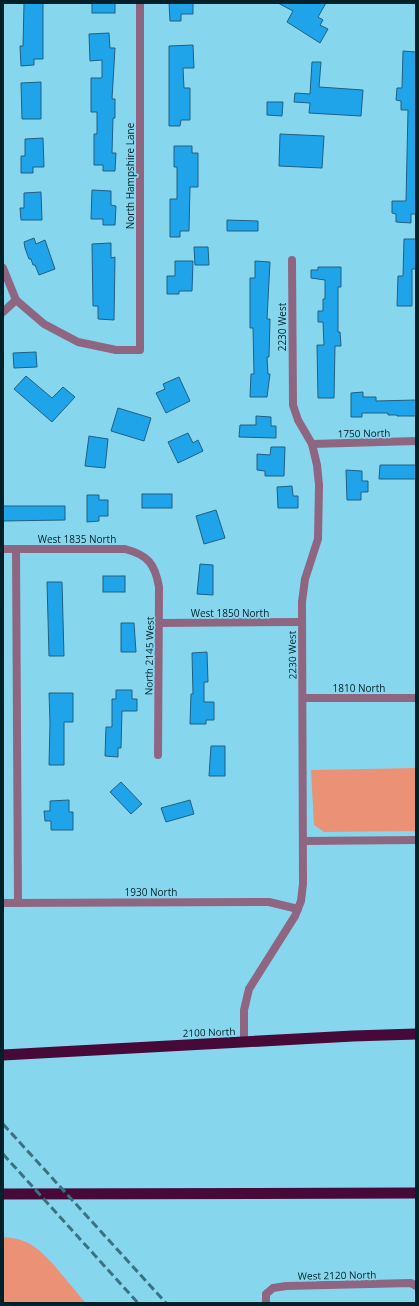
<svg xmlns="http://www.w3.org/2000/svg" width="419" height="1306" font-family="'Open Sans',sans-serif">
<style>
.green{fill:#eb9276}
.building{fill:#1fa4e9;stroke:#215f83}
.lines{fill:none;stroke-linecap:round;stroke-linejoin:round}
.minor{stroke:#8f6682;stroke-width:8}
.trunk{stroke:#460938;stroke-width:11}
.rail{stroke:#3b7281;stroke-width:3;stroke-dasharray:8 4;stroke-linecap:butt}
.labels{text-anchor:middle;dominant-baseline:central;stroke-width:3.5;stroke-linejoin:round;paint-order:stroke}
.street-label{font-size:10px;fill:#00212a;stroke:#86d7ee}
</style>
<rect width="100%" height="100%" fill="#86d7ee"/>
<!-- green -->
<g class="green">
<polygon points="416,768 416,831 324,832 314,825 311,770"/>
<path d="M3,1237c10,1 18,2 27,7 18,10 41,43 56,59h-83z"/>
</g>
<!-- building -->
<g class="building">
<polygon points="24,3 43,3 43,59 34,59 34,65 21,66 20,46 23,46"/>
<rect x="92" y="3" width="23" height="10"/>
<polygon points="169,3 193,3 193,14 181,14 181,21 170,21"/>
<polygon points="278,3 326,3 318,17 323,20 320,25 328,29 320,43 287,22 293,11"/>
<polygon points="109,33 110,48 115,48 112,99 115,99 115,118 113,118 112,153 116,153 115,171 103,171 103,165 94,165 94,134 97,134 97,112 91,112 91,78 102,78 102,60 90,61 89,34"/>
<polygon points="193,45 194,68 183,68 184,88 190,88 190,120 181,120 180,126 169,126 169,46"/>
<polygon points="403,51 416,52 416,214 411,214 411,223 396,222 396,214 392,213 392,201 406,201 408,110 401,110 401,101 396,100 397,88 402,88"/>
<polygon points="312,62 321,62 319,87 363,90 361,116 309,113 310,103 294,102 295,93 310,94"/>
<polygon points="41,82 41,119 22,119 21,83"/>
<polygon points="267,102 283,102 282,116 267,115"/>
<polygon points="280,134 324,136 322,168 279,166"/>
<polygon points="43,138 44,167 33,167 33,173 21,173 21,156 25,156 25,139"/>
<polygon points="174,146 192,146 192,153 198,153 198,187 190,187 189,231 180,231 180,237 170,237 170,199 177,199 177,167 174,167"/>
<polygon points="92,190 111,191 111,205 116,206 115,225 103,225 103,219 91,219"/>
<polygon points="41,192 42,220 21,220 20,208 24,208 24,193"/>
<polygon points="227,220 258,221 258,231 227,231"/>
<polygon points="34,238 36,244 45,240 55,269 39,275 35,265 33,265 31,259 29,259 25,248 24,242"/>
<polygon points="404,239 416,239 416,269 412,269 412,306 397,306 398,276 403,276"/>
<polygon points="111,243 111,258 115,257 114,320 98,319 98,306 93,306 92,244"/>
<polygon points="194,247 208,247 209,265 195,265"/>
<polygon points="175,261 193,261 192,291 179,291 179,294 167,294 167,276 175,276"/>
<polygon points="255,261 270,262 267,319 270,319 269,357 267,357 268,374 270,374 267,397 250,397 251,374 254,374 253,328 250,328 250,278 255,278"/>
<polygon points="318,267 341,267 341,287 338,287 338,332 340,332 341,346 335,346 334,398 318,398 317,345 324,345 323,322 318,322 318,311 323,311 323,299 325,299 325,280 311,278 311,270 318,270"/>
<polygon points="36,352 37,367 14,368 13,353"/>
<polygon points="26,376 52,398 63,387 75,397 52,422 14,389"/>
<polygon points="179,377 190,401 166,413 156,393 165,389 163,384"/>
<polygon points="363,392 363,397 376,397 376,401 416,400 416,416 397,416 397,415 388,415 388,413 362,413 362,417 351,417 351,393"/>
<polygon points="118,408 151,418 144,441 111,431"/>
<polygon points="256,416 271,417 271,426 276,426 276,438 239,437 240,425 256,425"/>
<polygon points="188,433 193,443 198,440 203,451 178,463 168,442"/>
<polygon points="89,436 108,439 105,468 85,466"/>
<polygon points="271,447 285,447 284,476 265,476 265,471 257,470 257,454 270,455"/>
<polygon points="380,465 416,465 416,479 379,479"/>
<polygon points="346,470 362,471 362,481 368,481 368,492 361,492 361,500 347,500"/>
<polygon points="292,486 293,496 298,496 298,508 278,508 277,487"/>
<rect x="142" y="494" width="30" height="14"/>
<polygon points="87,495 99,495 99,500 108,500 108,516 99,516 99,521 87,522"/>
<polygon points="3,506 65,506 65,520 3,521"/>
<polygon points="216,510 225,538 204,544 196,516"/>
<polygon points="200,564 213,565 213,595 197,594"/>
<rect x="103" y="576" width="22" height="16"/>
<polygon points="47,582 62,582 64,656 49,656"/>
<polygon points="121,623 134,623 136,652 121,652"/>
<polygon points="207,652 208,682 204,682 204,702 214,702 214,720 206,720 206,724 190,724 191,694 193,694 192,653"/>
<polygon points="116,690 132,690 132,699 137,699 137,711 122,711 121,748 118,748 118,757 105,756 106,727 112,727 112,699 116,699"/>
<polygon points="49,693 73,693 73,722 64,722 64,765 49,765 50,723"/>
<polygon points="211,746 225,746 225,776 209,776"/>
<polygon points="121,782 142,804 131,814 110,792"/>
<polygon points="69,800 69,812 73,812 73,830 51,830 51,821 45,821 44,811 50,811 50,801"/>
<polygon points="190,800 194,814 166,822 161,808"/>
</g>
<g class="lines">
<!-- minor -->
<g class="minor">
<polyline points="3,268 16,300 44,324 78,342 116,350 140,350 140,3"/>
<polyline points="3,312 16,300"/>
<polyline points="312,444 416,441"/>
<path d="M3,549h122c23,6 30,15 34,38l-1,168"/>
<polyline points="16,549 18,903"/>
<polyline points="159,623 302,622"/>
<polyline points="303,698 416,698"/>
<polyline points="304,841 416,840"/>
<polyline points="3,903 269,902 298,909"/>
<polyline points="244,1043 244,1010 249,989 295,916 301,901 303,884 302,602 305,579 318,539 319,485 317,465 312,444 298,420 293,405 292,260"/>
<polyline points="266,1303 266,1294 273,1288 286,1286 411,1283 416,1286"/>
</g>
<!-- trunk -->
<g class="trunk">
<polyline points="3,1055 353,1036 416,1034"/>
<polyline points="3,1194 416,1193"/>
</g>
<!-- rail -->
<g class="rail">
<polyline points="3,1124 166,1303"/>
<polyline points="3,1154 138,1303"/>
</g>
</g>
<g class="labels">
<!-- street labels -->
<g class="street-label">
<text transform="translate(130 176) rotate(-90)">North Hampshire Lane</text>
<text transform="translate(282 327) rotate(-90)">2230 West</text>
<text transform="translate(364 433) rotate(-1)">1750 North</text>
<text x="77" y="539">West 1835 North</text>
<text x="230" y="613">West 1850 North</text>
<text transform="translate(292 655) rotate(-91)">2230 West</text>
<text transform="translate(149 656) rotate(-89)">North 2145 West</text>
<text x="359" y="688">1810 North</text>
<text x="151" y="892">1930 North</text>
<text transform="translate(209 1032) rotate(-2)">2100 North</text>
<text transform="translate(337 1275) rotate(-1)">West 2120 North</text>
</g>
</g>
<!-- border -->
<rect width="419" height="1306" fill="none" stroke="#00212a" stroke-width="8"/>
</svg>
